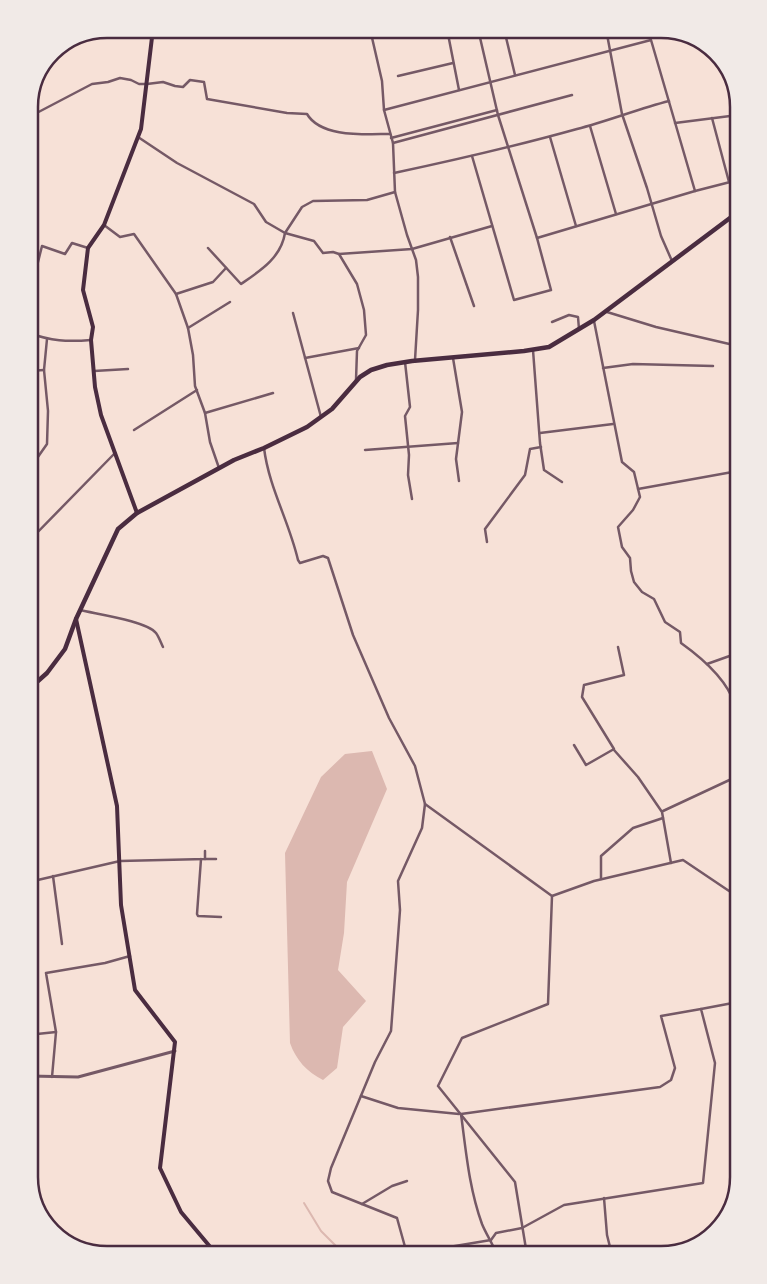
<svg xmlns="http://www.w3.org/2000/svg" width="767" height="1284" font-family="'Zilla Slab',serif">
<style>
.water{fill:#dcb8b0}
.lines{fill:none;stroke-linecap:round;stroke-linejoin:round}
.stream{stroke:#dcb8b0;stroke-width:2}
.minor{stroke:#755966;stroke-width:2.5}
.tertiary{stroke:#755966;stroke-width:3}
.secondary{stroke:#4a2c40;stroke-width:4}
.trunk{stroke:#4a2c40;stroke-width:4.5}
.rim{fill:none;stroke:#4a2c40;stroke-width:2.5}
</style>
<rect width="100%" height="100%" fill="#f7e1d7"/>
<!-- water -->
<path class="water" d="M372,751l15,38 -40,93 -3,51 -6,37 28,31 -23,26 -6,41 -14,12c-16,-8 -27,-20 -33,-37l-5,-190 36,-76 24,-23z"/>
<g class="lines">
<!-- stream -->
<polyline class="stream" points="304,1203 321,1231 345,1255"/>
<!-- minor -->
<g class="minor">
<polyline points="370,29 382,81 384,110 393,143 395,192 407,235 416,260 418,277 418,310 415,360"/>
<polyline points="447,29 459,90"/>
<polyline points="504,29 515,75"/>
<polyline points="606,29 622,114 647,188 661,236 672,261"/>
<polyline points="506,36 532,29"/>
<polyline points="398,76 453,63"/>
<polyline points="384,110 651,40 695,191"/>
<path d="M29,117l63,-33 16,-2 12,-4 11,2 8,4h8l16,-2 12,4 8,1 7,-7 14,2 3,17 80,14 20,1c14,24 59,20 83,20"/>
<polyline points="712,118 729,182"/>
<polyline points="675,123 738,115"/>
<polyline points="590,126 616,214"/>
<path d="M138,137l39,26 77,41 12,18 19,11c-4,25 -25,38 -44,51l-33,-36"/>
<polyline points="550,137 576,226"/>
<polyline points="391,138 497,110"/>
<polyline points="393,143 572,95"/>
<polyline points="472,156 514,300 551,290 537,238 498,115 478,29"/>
<path d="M394,173c61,-13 122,-27 183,-44 31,-8 61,-20 92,-28"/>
<polyline points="104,225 120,237 134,234 176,294 213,282 226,268"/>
<polyline points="450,237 474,306"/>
<polyline points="537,238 695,191 738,180"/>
<polyline points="339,254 412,249 492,226"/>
<polyline points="29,280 34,278 42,246 65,254 72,243 88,248"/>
<polyline points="176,294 188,328"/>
<polyline points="607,312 656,327 738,346"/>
<polyline points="293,313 321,417"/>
<path d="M594,321l28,141 12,10 6,25 -7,13 -15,17 4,20 8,11 1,13 3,11 8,10 12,7 11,23 15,10 1,11c21,15 46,36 54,62 2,7 -1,12 3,19"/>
<polyline points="552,322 569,315 578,317 579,329"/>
<path d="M29,333c22,8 38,9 62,7"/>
<polyline points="533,350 540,443 544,470 562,482"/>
<polyline points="305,358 359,348"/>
<polyline points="453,358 462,412 456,459 459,481"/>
<polyline points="405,362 410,407 405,416 409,455 408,475 412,499"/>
<polyline points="603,368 633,364 713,366"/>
<polyline points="29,371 44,370"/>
<polyline points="94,371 128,369"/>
<polyline points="356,380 357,351 366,335 364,310 357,284 339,254 333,252 323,253 314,241 285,233 302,207 313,201 367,200 395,192"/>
<polyline points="205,413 273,393"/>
<polyline points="134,430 197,390"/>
<polyline points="540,433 613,424"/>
<path d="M264,448c5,40 25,73 34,112l2,3 23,-7 5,2 25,77 36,83 26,48 10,38 -3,24 -24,53 2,29 -9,121 -16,31 -44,106 -3,13 4,11 65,26 10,36 -2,1"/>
<polyline points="365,450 458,443"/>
<polyline points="29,464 33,464 47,444 48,411 44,370 47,339"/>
<polyline points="219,468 210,442 205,413 195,386 193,355 188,328 230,302"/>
<polyline points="638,489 738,471"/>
<polyline points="29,541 115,453"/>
<polyline points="487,542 485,529 525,475 530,449 541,447"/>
<path d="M80,610c16,4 67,11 76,23 3,4 5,10 7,14"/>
<polyline points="707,664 738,653"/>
<polyline points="574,745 586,765 614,749 582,697 584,685 624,675 618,647"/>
<polyline points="614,750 638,777 662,812 671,863"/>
<polyline points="425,804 552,896 548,1004 462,1038 438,1086 515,1182 527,1255"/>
<polyline points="663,811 738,776"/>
<polyline points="201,859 197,914 198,916 221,917"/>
<polyline points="205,859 216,859"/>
<polyline points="53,876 62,944"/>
<polyline points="601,879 601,856 633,828 663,818"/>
<polyline points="29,882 120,861 205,859 205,851"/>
<polyline points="552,896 594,881 683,860 738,897"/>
<polyline points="29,1073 37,1034 56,1032"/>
<polyline points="52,1077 56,1032 46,973 105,963 130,956"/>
<polyline points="361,1096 398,1108 459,1114"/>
<polyline points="604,1198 607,1235 612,1255"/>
<polyline points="362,1204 392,1186 407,1181"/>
<polyline points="407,1254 491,1240 496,1233 522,1228 564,1205 703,1183 715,1063 701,1009 738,1002"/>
<path d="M497,1255c-4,-11 -11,-21 -15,-31 -13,-36 -16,-73 -21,-110l199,-27 11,-7 4,-12 -14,-52 40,-7"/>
</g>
<!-- tertiary -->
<polyline class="tertiary" points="29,1076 78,1077 175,1051"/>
<!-- secondary -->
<g class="secondary">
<polyline points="137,513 101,415 95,387 91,340 93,327 83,290 88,248 104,225 141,129 153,29"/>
<polyline points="76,619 117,806 121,905 135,990 175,1042 160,1168 181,1212 217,1255"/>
</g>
<!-- trunk -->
<polyline class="trunk" points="29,689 47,673 65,649 76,619 118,529 137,513 234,460 264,448 307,427 332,409 360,377 371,370 387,365 412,361 524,351 549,347 594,320 738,212"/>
</g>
<!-- crop -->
<path d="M0 0H767V1284H0ZM107 38H661A69 69 0 0 1 730 107V1177A69 69 0 0 1 661 1246H107A69 69 0 0 1 38 1177V107A69 69 0 0 1 107 38Z" fill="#f1eae7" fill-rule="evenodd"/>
<path class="rim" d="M107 38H661A69 69 0 0 1 730 107V1177A69 69 0 0 1 661 1246H107A69 69 0 0 1 38 1177V107A69 69 0 0 1 107 38Z"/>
</svg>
